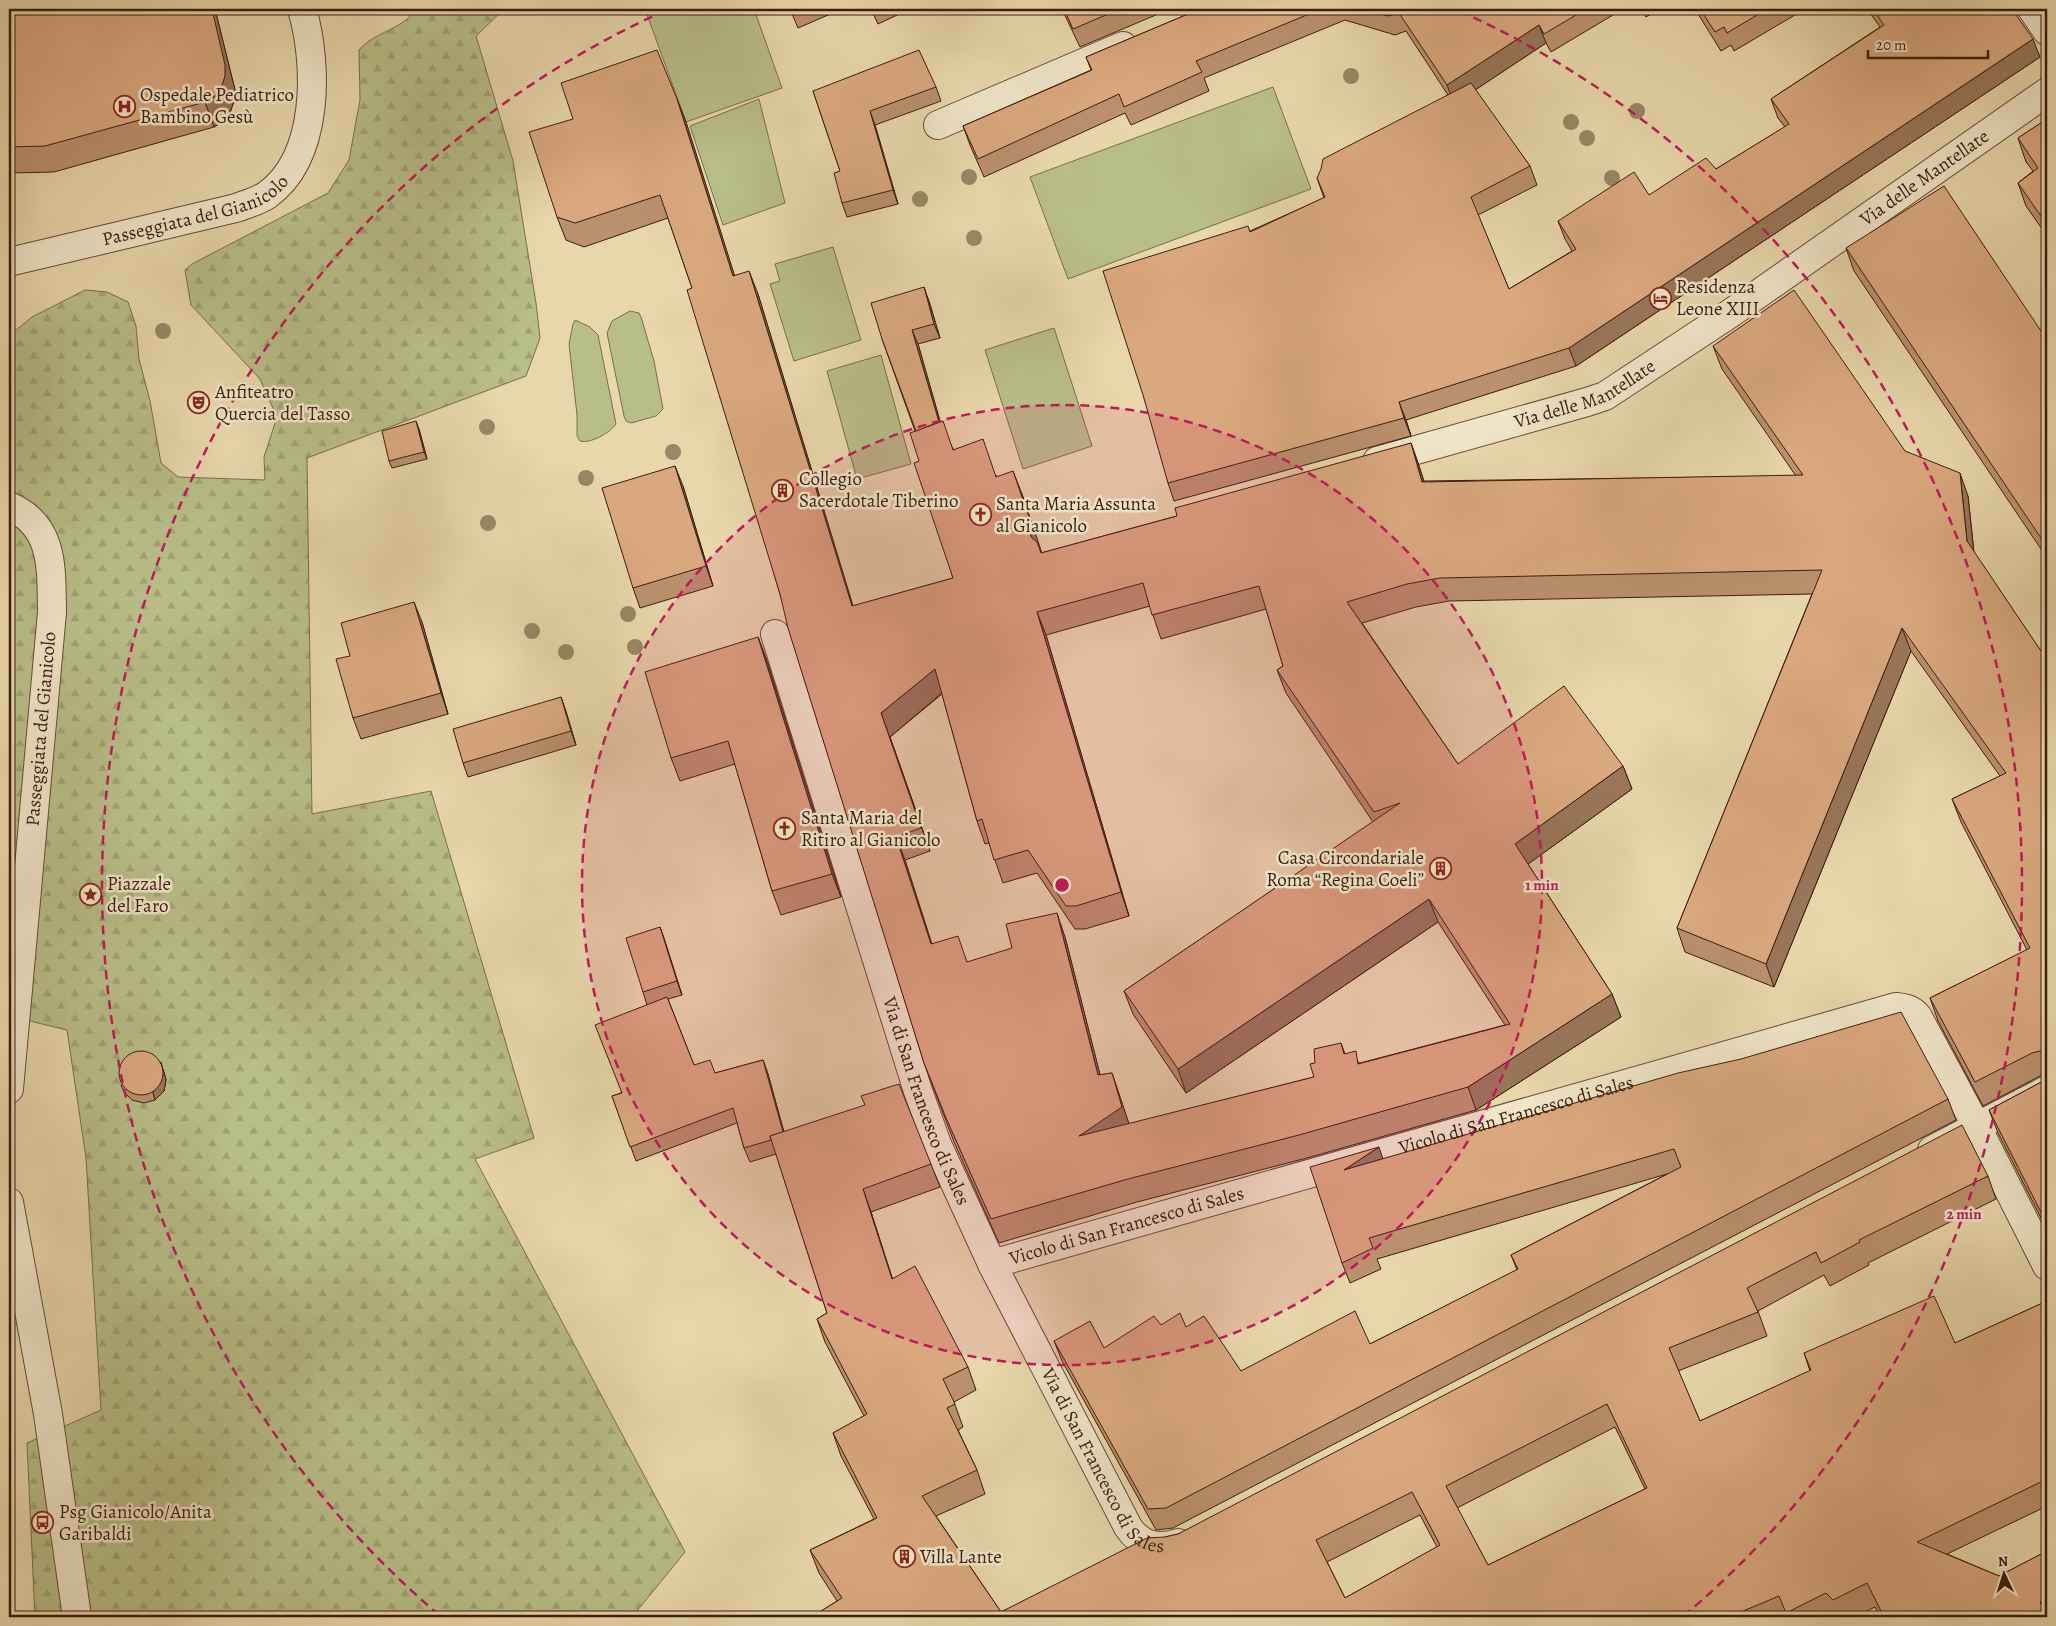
<svg xmlns="http://www.w3.org/2000/svg" width="2056" height="1626" font-family="Alegreya,serif">
<style>
.green{fill:#b8be88;stroke:#7a6e4b}
.forest{fill:url(#forest-firs);stroke:#7a6e4b}
.lines{fill:none;stroke-linecap:round;stroke-linejoin:round}
.minor-casing{stroke:#674c35;stroke-width:30}
.minor{stroke:#f0e5c8;stroke-width:28}
.tree{fill:#9a8765}
.wall{fill:#bb906d;stroke:#3c1d0e;fill-rule:evenodd}
.shaded-wall{fill:#997659;stroke:#3c1d0e}
.building{fill:#daa87f;stroke:#3c1d0e;fill-rule:evenodd}
.ring{fill:none;stroke:#c2185b;stroke-width:2.5;stroke-dasharray:9 6}
.labels{text-anchor:middle;dominant-baseline:central;stroke-width:5;stroke-linejoin:round;paint-order:stroke}
.poi-label{font-size:19px;fill:#3c1d0e;stroke:#f0e5c8;text-anchor:start}
.street-label{font-size:19px;fill:#3c1d0e;stroke:#f0e5c8}
.centre{fill:#c2185b;stroke:#f0e5c8;stroke-width:2.5}
.ring-label{font-size:15px;text-anchor:middle;font-weight:bold;fill:#c2185b;stroke:#f0e5c8;stroke-width:5;stroke-linejoin:round;paint-order:stroke}
</style>
<defs>
<pattern id="forest-firs" width="22" height="20" patternUnits="userSpaceOnUse" patternTransform="scale(1.25)"><rect width="22" height="20" fill="#b8be88"/><path d="M5 1l3.5 6h-7zM16 11l3.5 6h-7z" fill="#9fa374"/></pattern>
</defs>
<rect width="100%" height="100%" fill="#e8d7ab"/>
<filter id="stains"><feTurbulence type="fractalNoise" baseFrequency=".004" numOctaves="4"/><feColorMatrix values="0 0 0 0 .2 0 0 0 0 .09 0 0 0 0 .02 0 0 0 .5 -.17"/></filter>
<radialGradient id="worn" r=".72"><stop offset=".6" stop-color="#630" stop-opacity="0"/><stop offset="1" stop-color="#630" stop-opacity=".3"/></radialGradient>
<!-- green -->
<g class="green">
<polygon points="645,9 754,9 782,88 686,122"/>
<polygon points="1273,87 1311,189 1068,279 1030,177"/>
<polygon points="759,99 785,203 723,225 690,126"/>
<polygon points="833,247 861,340 794,361 770,284 780,281 775,264"/>
<polygon points="630,311 639,313 641,317 654,361 663,409 656,416 631,423 626,421 624,416 607,333 612,321"/>
<path d="M575,320l15,7 8,8 18,89c-6,9 -26,20 -36,17l-3,-5v-21l-8,-71 4,-20z"/>
<polygon points="1054,328 1092,446 1023,469 985,350"/>
<polygon points="881,355 911,464 857,479 827,371"/>
</g>
<!-- forest -->
<path class="forest" d="M417,9h87l-28,27 37,125 23,142 4,35 -14,38 -219,82 5,356 119,-23 103,347 -59,21 210,393 -53,65h-597l-8,-174 74,-33 -15,-252 -19,-128 -58,-14v-680l23,-19 53,-27 22,2 21,10 8,24 3,33 11,42 11,62 17,14 87,3 -1,-23 13,-40 -17,-38 -69,-74 -6,-35 7,-6 136,-71 21,-33 11,-60 -1,-50c17,-19 41,-19 58,-41z"/>
<g class="lines">
<defs>
<g id="minor">
<polyline points="2032,9 2047,31"/>
<polyline points="938,125 1123,46"/>
<path id="s1" d="M9,262l227,-54c11,-4 22,-7 31,-13 53,-38 51,-131 35,-186"/>
<path id="s2" d="M1377,461l210,-59 18,-6 126,-83 316,-221"/>
<path d="M9,506c46,20 42,63 43,106l-43,477"/>
<path id="s3" d="M775,634l143,457 19,53 55,120 136,263c12,18 29,23 50,16"/>
<polyline points="1932,1150 2047,1090"/>
<polyline points="9,1202 48,1414 77,1617"/>
<path id="s4" d="M992,1264l904,-257c9,1 16,2 22,10l59,110 70,139"/>
</g>
</defs>
<!-- minor casing -->
<use href="#minor" class="minor-casing"/>
<!-- minor -->
<use href="#minor" class="minor"/>
</g>
<!-- trees -->
<g class="tree">
<circle cx="1351" cy="76" r="8"/>
<circle cx="1637" cy="111" r="8"/>
<circle cx="1571" cy="122" r="8"/>
<circle cx="1587" cy="138" r="8"/>
<circle cx="969" cy="177" r="8"/>
<circle cx="1612" cy="178" r="8"/>
<circle cx="920" cy="199" r="8"/>
<circle cx="974" cy="238" r="8"/>
<circle cx="163" cy="331" r="8"/>
<circle cx="487" cy="427" r="8"/>
<circle cx="673" cy="452" r="8"/>
<circle cx="586" cy="478" r="8"/>
<circle cx="488" cy="523" r="8"/>
<circle cx="628" cy="614" r="8"/>
<circle cx="532" cy="631" r="8"/>
<circle cx="635" cy="647" r="8"/>
<circle cx="566" cy="652" r="8"/>
</g>
<!-- wall -->
<g class="wall">
<polygon points="9,9 215,9 235,90 234,101 230,113 224,121 214,127 54,172 9,173"/>
<polygon points="790,9 842,9 798,28"/>
<polygon points="871,9 910,9 878,24"/>
<polygon points="1062,9 1170,9 1080,47"/>
<polygon points="1200,9 1623,9 1551,52 1546,43 1475,90 1530,166 1537,185 1478,215 1509,289 1572,251 1565,239 1558,221 1649,195 1716,169 1785,127 1778,118 1771,99 1880,27 1867,9 2012,9 2040,57 1576,366 1406,420 1411,436 1174,501 1168,483 1250,231 1324,198 1317,178 1448,95 1406,31 1395,35 1345,20 1204,78 1209,91 1131,125 1125,113 984,177 970,145 963,126 1091,70 1086,57"/>
<polygon points="1641,9 1659,9 1646,17"/>
<polygon points="1695,9 1805,9 1734,51 1731,45 1721,51"/>
<polygon points="936,87 941,101 875,125 898,204 847,217 842,203 840,171 813,91"/>
<path d="M677,99l9,23 48,153 24,19 95,312 100,-28 -34,-117 -4,-30 -33,-92 47,-38 11,37 -22,6 22,78 13,27 44,27 25,18 19,59 136,-37 234,-73 8,23 5,15 372,-5 -74,-107 -9,-23 192,105 63,45 6,56 73,108v415l-7,1 -57,30 -45,-85 -8,-23 97,-48 -66,-128 -9,-23 48,-23 -89,-125 -137,336 -89,-35 -8,-24 135,-334 -363,7 -33,6 -54,16 96,141 165,2 9,23 -104,75 84,130 9,23 -145,93 -169,48 -170,44 -138,41 -45,-101 -30,-79 -144,-469 -88,-306 -24,-70 -84,29 -18,-7 -9,-23zM1150,606l11,33 105,-30 17,57 -6,4 9,23 87,129 -249,169 9,23 53,79 252,-171 67,103 -145,38 -15,-9 -4,-11 -26,20 -1,14 -185,47 -17,-51 -12,2 -35,-138 -97,25 -36,-18 -27,-84 25,-9 -40,-114 52,-43 35,127 8,23 4,-1 14,40 34,-10 38,56h10l44,-13 -83,-281z"/>
<polygon points="2047,119 2047,236 2026,206 2018,183 2033,171 2026,162 2018,138"/>
<polygon points="1846,248 2047,340 2047,558 1854,271"/>
<polygon points="419,429 427,459 392,468 389,461"/>
<polygon points="683,486 713,586 640,608 633,588"/>
<polygon points="422,622 448,714 361,739 353,718 350,656"/>
<polygon points="758,637 767,661 841,897 781,915 772,891 735,764 680,781 671,758"/>
<polygon points="561,697 576,745 468,777 463,763"/>
<path d="M660,927l22,68 -14,4 26,66 21,8 48,-13 5,14 16,58 147,32 9,23 -69,25 21,66 76,89 8,23 -22,12 9,25 -5,3 19,40 8,24 -49,22 65,96 164,-75 13,-3 810,-358 8,23 -128,64 1,2 -39,21 -6,-11 -66,36 9,25 -89,35 22,50 110,-50 -6,-18 151,-10 92,-42v205l-100,48 52,22 48,-25v66h-167l-5,-10 -21,10h-18l-2,-1 -2,1h-1012l-2,-4 19,-12 -18,-28 -9,-23 64,-31 -33,-63 -8,-23 31,-17 -39,-74 -8,-23 10,-6 -51,-159 -26,8 -6,-14 -7,-25 -101,38 -24,-65 9,-3 26,-88 -4,-13zM1615,1427l30,62 -157,76 -31,-57zM1420,1515l17,32 -92,51 -18,-36z"/>
<polygon points="163,1069 166,1080 164,1091 155,1100 144,1103 132,1100 124,1092 121,1085"/>
<polygon points="2047,1079 2047,1230 1998,1133 1989,1110"/>
<polygon points="1948,1099 1956,1120 1173,1528 1156,1530 1062,1361 1054,1341 1104,1348 1161,1325 1186,1327 1241,1371 1370,1344 1517,1270 1511,1255 1667,1174 1377,1259 1381,1269 1350,1283 1342,1263 1383,1159"/>
</g>
<!-- shaded-wall -->
<g class="shaded-wall">
<polygon points="212,9 215,9 235,90 234,101 230,113 224,121 214,127 205,102"/>
<polygon points="1539,25 1546,43 1454,104 1447,85"/>
<polygon points="2033,39 2040,57 1576,366 1569,348"/>
<polygon points="677,99 686,122 742,299 733,276"/>
<polygon points="870,111 875,125 898,204 893,190"/>
<polygon points="749,271 758,294 860,629 852,606"/>
<polygon points="924,287 929,301 940,338 934,324"/>
<polygon points="912,330 918,344 947,445 942,431"/>
<polygon points="1399,402 1406,420 1411,436 1404,418"/>
<polygon points="416,421 419,429 427,459 424,452"/>
<polygon points="1411,443 1419,466 1431,505 1422,482"/>
<polygon points="675,466 683,486 713,586 706,566"/>
<polygon points="1013,471 1022,494 1046,565 1029,532"/>
<polygon points="1960,473 1968,496 1975,564 1967,541"/>
<polygon points="414,602 422,622 448,714 441,693"/>
<polygon points="1037,612 1046,635 1129,916 1121,892"/>
<polygon points="1902,628 1911,651 1774,987 1766,964"/>
<polygon points="758,637 767,661 841,897 832,874"/>
<polygon points="935,669 943,692 890,737 930,851 881,713"/>
<polygon points="561,697 566,711 576,745 571,731"/>
<polygon points="1623,766 1632,789 1524,867 1515,844"/>
<polygon points="896,837 905,860 939,968 931,944"/>
<polygon points="1429,899 1438,922 1186,1093 1178,1069"/>
<polygon points="1057,913 1065,937 1106,1098 1098,1075"/>
<polygon points="660,927 665,941 682,995 677,981"/>
<polygon points="1612,994 1621,1017 1476,1110 1468,1087"/>
<polygon points="763,1060 768,1074 789,1151 784,1137"/>
<polygon points="161,1062 166,1080 164,1091 155,1100 153,1093"/>
<polygon points="1112,1073 1131,1130 1079,1136"/>
<polygon points="1379,1147 1386,1168 1344,1170"/>
<polygon points="863,1189 871,1212 900,1302 892,1279"/>
</g>
<!-- building -->
<g class="building">
<polygon points="9,9 212,9 225,65 225,76 221,88 215,96 205,102 45,146 9,147"/>
<polygon points="1064,9 1120,9 1073,29"/>
<polygon points="1200,9 1321,9 1196,61 1202,72 1124,107 1119,94 978,159 963,126 1092,70 1086,57"/>
<polygon points="1362,9 1586,9 1544,34 1539,25 1447,85 1399,13 1389,16"/>
<polygon points="1700,9 1767,9 1727,33 1724,27 1715,32"/>
<polygon points="1873,9 2012,9 2033,39 1569,348 1399,402 1404,418 1168,483 1143,395 1103,271 1248,226 1250,232 1325,197 1317,178 1321,169 1323,159 1471,83 1530,166 1471,197 1509,289 1576,249 1558,221 1634,172 1649,195 1706,158 1716,169 1789,124 1771,99 1884,25"/>
<path d="M657,50l20,49 56,177 16,-5 103,335 101,-28 -39,-115 5,-2 -9,-28 33,-12 10,29 30,-11 13,38 17,-6 17,49 -1,12 3,6 5,4 4,11 136,-37 -2,-8 236,-65 11,39 381,-7 -90,-129 81,-56 111,161 55,22 7,68 80,119v394l-7,-3 -8,2 -57,29 -45,-84 100,-50 -78,-149 54,-26 -104,-145 -136,336 -89,-36 145,-358 -382,8 -33,6 -60,18 111,162 106,-78 59,80 -108,78 97,150 -144,93 -169,48 -171,44 -137,40 -45,-101 -22,-55 -136,-435 -8,-34 -93,-304 5,-2 -32,-93 -85,28 -18,-6 -28,-85 44,-13 -12,-36zM1143,583l9,32 107,-29 24,80 -6,4 97,142 26,-9 -276,188 54,78 251,-170 81,125 -152,40 -2,-13 -12,3 -3,-11 -27,6 1,14 -5,1 4,13 -235,59 43,-29 -10,-34 -14,2 -41,-162 -51,11 6,24 -45,14 -9,-26 -27,8 -35,-107 25,-9 -40,-115 54,-44 42,152 5,-2 12,41 34,-10 38,56h10l45,-14 -84,-280z"/>
<polygon points="919,50 936,87 870,111 893,190 842,203 834,173 840,171 813,91"/>
<polygon points="2047,119 2047,225 2018,183 2038,168 2018,138"/>
<polygon points="1944,186 2047,340 2047,547 1846,248"/>
<polygon points="924,287 934,324 912,330 939,422 916,431 882,339 871,303"/>
<polygon points="416,421 424,452 389,461 382,431"/>
<polygon points="675,466 706,566 633,588 602,488"/>
<polygon points="414,602 441,693 353,718 336,659 350,656 341,623"/>
<polygon points="758,637 832,874 772,891 728,741 671,758 645,672"/>
<polygon points="561,697 571,731 463,763 453,729"/>
<polygon points="660,927 677,981 643,992 626,938"/>
<polygon points="667,997 694,1065 710,1060 715,1073 763,1060 783,1132 770,1136 771,1140 744,1148 733,1108 630,1147 612,1096 622,1093 595,1025"/>
<polygon points="1901,1012 1948,1099 1166,1508 1148,1509 1054,1341 1090,1321 1104,1348 1154,1316 1161,1325 1180,1313 1186,1327 1204,1316 1241,1371 1355,1311 1370,1344 1518,1269 1511,1255 1681,1167 1674,1149 1369,1238 1373,1248 1342,1263 1310,1167 1379,1147 1344,1170 1678,1073 1741,1059"/>
<circle cx="141" cy="1073" r="22"/>
<polygon points="2047,1079 2047,1224 1989,1110"/>
<path d="M899,1084l32,80 -68,25 29,90 23,-13 53,101 -25,12 12,25 -8,4 30,62 -55,26 79,116 146,-74 18,-1 13,-3 784,-409 26,51 -129,64 1,2 -39,21 -5,-11 -69,36 11,24 -89,36 31,73 111,-51 -7,-17 130,-57 21,47 92,-42v178l-130,63 82,34 48,-25v48l-7,3 7,14v1h-163l-17,-34 -34,17 -7,-7 -40,20 -7,-17 -50,21h-908l-3,-4 24,-15 -32,-48 67,-32 -44,-85 34,-19 -50,-95 10,-6 -57,-177 95,-31 -4,-9zM1607,1404l40,84 -159,77 -42,-79zM1412,1492l28,53 -95,53 -29,-58z"/>
</g>
<!-- distance rings -->
<circle cx="1062" cy="885" r="480" fill="#c2185b" fill-opacity=".12"/>
<g class="ring">
<circle cx="1062" cy="885" r="480"/>
<path d="M439 1615A960 960 0 0 1 664 11M1460 11A960 960 0 0 1 1685 1615"/>
</g>
<!-- icons -->
<defs>
<symbol id="hospital-ring" viewBox="-11 -11 22 22"><circle r="9.5" fill="#f0e5c8" stroke="#8f2418" stroke-width="1.5"/><path d="M-5-5h3v3.5h4V-5h3V5h-3V1.5h-4V5h-3Z" fill="#8f2418"/></symbol>
<symbol id="hotel-ring" viewBox="-11 -11 22 22"><circle r="9.5" fill="#f0e5c8" stroke="#8f2418" stroke-width="1.5"/><path d="M-6-4.5h1.5V1H6V5H4.5V3h-9V5H-6ZM-4 0a1.8 1.8 0 1 1 3.6 0ZM.5 0V-2.5h3Q6-2.5 6 0Z" fill="#8f2418"/></symbol>
<symbol id="theatre-ring" viewBox="-11 -11 22 22"><circle r="9.5" fill="#f0e5c8" stroke="#8f2418" stroke-width="1.5"/><path d="M-5-5.5Q0-4 5-5.5V0Q5 5 0 6Q-5 5-5 0ZM-3.3-2.5H-1v1.5H-3.3ZM1-2.5H3.3v1.5H1ZM-2.8 1Q0 5.5 2.8 1Z" fill="#8f2418"/></symbol>
<symbol id="building-ring" viewBox="-11 -11 22 22"><circle r="9.5" fill="#f0e5c8" stroke="#8f2418" stroke-width="1.5"/><path d="M-4-6H4V6H1V3H-1V6H-4ZM-2.5-4.3h1.7v1.8h-1.7ZM.8-4.3h1.7v1.8H.8ZM-2.5-1h1.7V.8h-1.7ZM.8-1h1.7V.8H.8Z" fill="#8f2418"/></symbol>
<symbol id="church-ring" viewBox="-11 -11 22 22"><circle r="9.5" fill="#f0e5c8" stroke="#8f2418" stroke-width="1.5"/><path d="M-1.2-6h2.4v3.5h3.3v2.4h-3.3V6h-2.4V-.1h-3.3v-2.4h3.3Z" fill="#8f2418"/></symbol>
<symbol id="sight-ring" viewBox="-11 -11 22 22"><circle r="9.5" fill="#f0e5c8" stroke="#8f2418" stroke-width="1.5"/><path d="M0-6L1.8-2.2L6-1.7L2.9 1.2L3.7 5.4L0 3.3L-3.7 5.4L-2.9 1.2L-6-1.7L-1.8-2.2Z" fill="#8f2418"/></symbol>
<symbol id="bus-ring" viewBox="-11 -11 22 22"><circle r="9.5" fill="#f0e5c8" stroke="#8f2418" stroke-width="1.5"/><path d="M-5-6H5V4H4V6H2V4H-2V6H-4V4H-5ZM-3.5-4V0h7V-4ZM-3.5 1.2v1.5H-2V1.2ZM2 1.2v1.5H3.5V1.2Z" fill="#8f2418"/></symbol>
</defs>
<g fill-rule="evenodd">
<use href="#hospital-ring" x="112" y="94" width="25" height="25"/>
<use href="#hotel-ring" x="1648" y="286" width="25" height="25"/>
<use href="#theatre-ring" x="186" y="390" width="25" height="25"/>
<use href="#building-ring" x="770" y="478" width="25" height="25"/>
<use href="#church-ring" x="968" y="502" width="25" height="25"/>
<use href="#church-ring" x="772" y="816" width="25" height="25"/>
<use href="#building-ring" x="1428" y="856" width="25" height="25"/>
<use href="#sight-ring" x="78" y="882" width="25" height="25"/>
<use href="#bus-ring" x="30" y="1510" width="25" height="25"/>
<use href="#building-ring" x="892" y="1544" width="25" height="25"/>
</g>
<g class="labels">
<!-- poi labels -->
<g class="poi-label">
<text x="140" y="95">Ospedale Pediatrico<tspan x="140" dy="22">Bambino Gesù</tspan></text>
<text x="1676" y="287">Residenza<tspan x="1676" dy="22">Leone XIII</tspan></text>
<text x="215" y="392">Anfiteatro<tspan x="215" dy="22">Quercia del Tasso</tspan></text>
<text x="799" y="479">Collegio<tspan x="799" dy="22">Sacerdotale Tiberino</tspan></text>
<text x="996" y="504">Santa Maria Assunta<tspan x="996" dy="22">al Gianicolo</tspan></text>
<text x="801" y="818">Santa Maria del<tspan x="801" dy="22">Ritiro al Gianicolo</tspan></text>
<text x="1424" y="858" text-anchor="end">Casa Circondariale<tspan x="1424" dy="22">Roma “Regina Coeli”</tspan></text>
<text x="107" y="884">Piazzale<tspan x="107" dy="22">del Faro</tspan></text>
<text x="59" y="1512">Psg Gianicolo/Anita<tspan x="59" dy="22">Garibaldi</tspan></text>
<text x="920" y="1557">Villa Lante</text>
</g>
<!-- street labels -->
<g class="street-label">
<text stroke="none"><textPath href="#s2" startOffset="624">Via delle Mantellate</textPath></text>
<text stroke="none"><textPath href="#s1" startOffset="194">Passeggiata del Gianicolo</textPath></text>
<text stroke="none"><textPath href="#s2" startOffset="219">Via delle Mantellate</textPath></text>
<text transform="translate(41 729) rotate(-85)">Passeggiata del Gianicolo</text>
<text stroke="none"><textPath href="#s3" startOffset="491">Via di San Francesco di Sales</textPath></text>
<text stroke="none"><textPath href="#s4" startOffset="545">Vicolo di San Francesco di Sales</textPath></text>
<text stroke="none"><textPath href="#s4" startOffset="140">Vicolo di San Francesco di Sales</textPath></text>
<text stroke="none"><textPath href="#s3" startOffset="896">Via di San Francesco di Sales</textPath></text>
</g>
</g>
<circle cx="1062" cy="885" r="8" class="centre"/>
<g class="ring-label">
<text x="1542" y="890">1 min</text>
<text x="1964" y="1219">2 min</text>
</g>
<!-- margin -->
<rect width="2056" height="1626" fill="none" stroke="#e8d7ab" stroke-width="30"/>
<rect x="10" y="10" width="2036" height="1606" fill="none" stroke="#3c1d0e" stroke-width="2.5"/>
<rect x="15" y="15" width="2026" height="1596" fill="none" stroke="#3c1d0e"/>
<!-- north arrow -->
<g transform="translate(2004 1574) rotate(356)" stroke="#f0e5c8" stroke-width="4" paint-order="stroke">
<path d="M0-4L9 19L0 12L-9 19Z" fill="#3c1d0e"/>
<text y="-8" font-size="14" font-weight="bold" text-anchor="middle" fill="#3c1d0e">N</text>
</g>
<!-- scale -->
<path d="M1868 50v8h120v-8" fill="none" stroke="#3c1d0e" stroke-width="2.5"/>
<text x="1876" y="50" font-size="15" fill="#3c1d0e" stroke="#f0e5c8" stroke-width="4" paint-order="stroke">20 m</text>
<rect width="100%" height="100%" filter="url(#stains)"/>
<rect width="100%" height="100%" fill="url(#worn)"/>
</svg>
